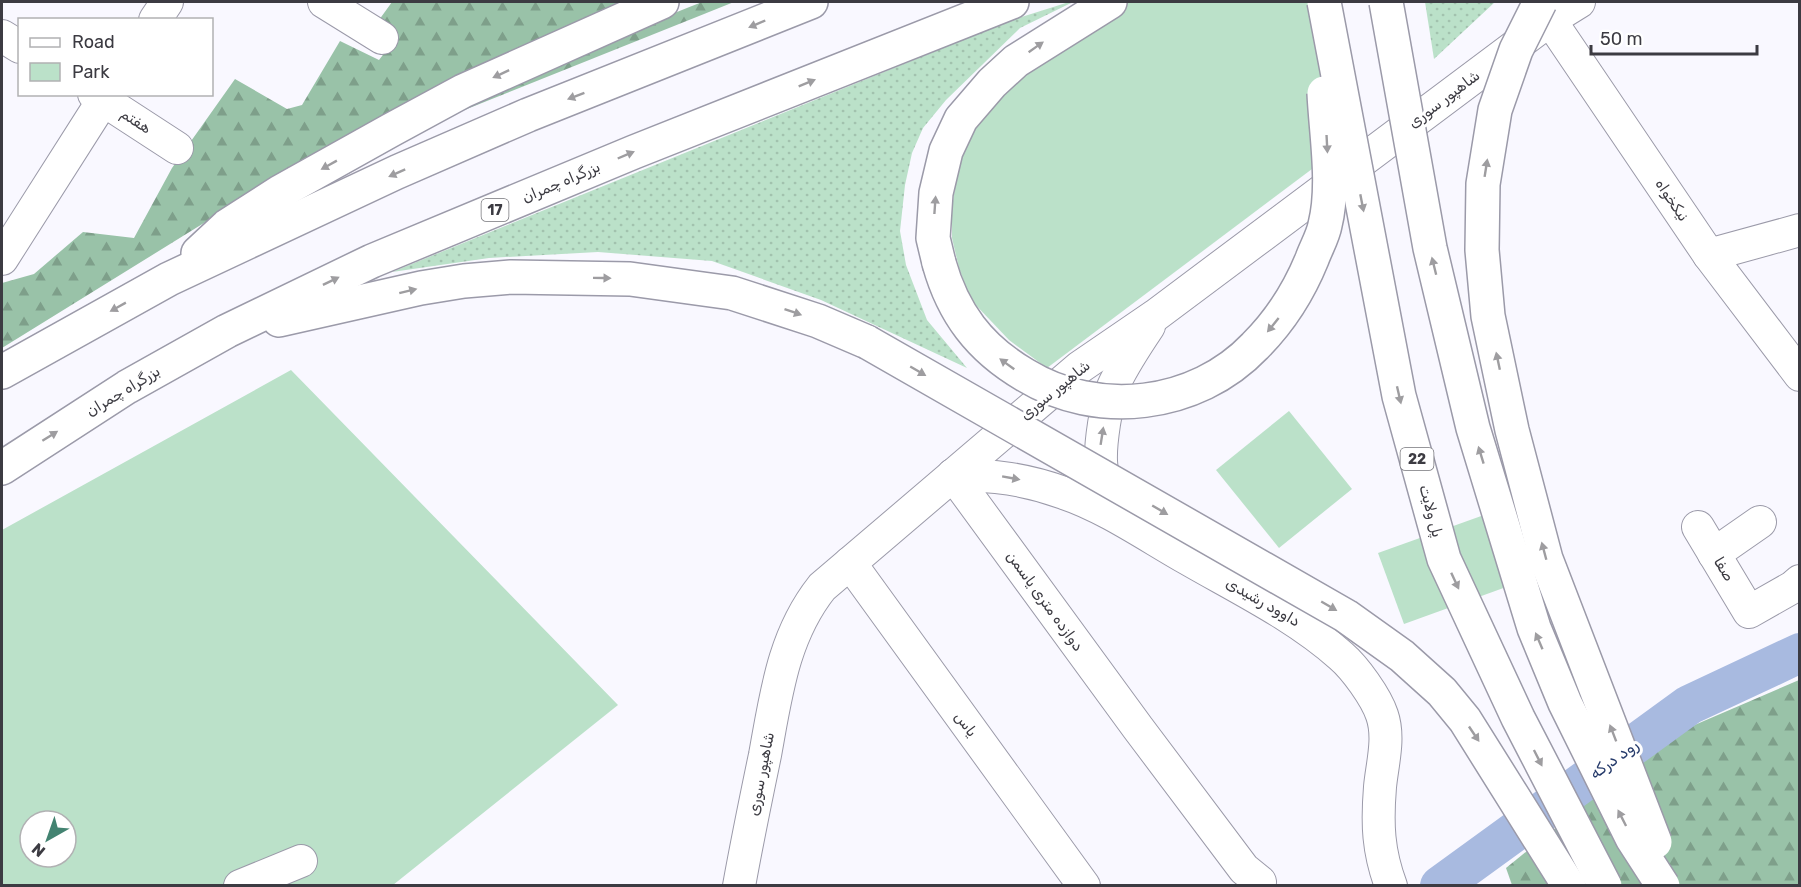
<svg xmlns="http://www.w3.org/2000/svg" width="1801" height="887" font-family="Rubik,Vazirmatn,sans-serif">
<style>
.grass{fill:url(#grass-dots)}
.forest{fill:url(#forest-firs)}
.green{fill:#bbe1c9;fill-rule:evenodd}
.lines{fill:none;stroke-linecap:round;stroke-linejoin:round}
.river{stroke:#a8bae0;stroke-width:40}
.minor-casing{stroke:#9b9aa9;stroke-width:34}
.highway-casing{stroke:#9b9aa9;stroke-width:36}
.minor{stroke:#fff;stroke-width:32}
.highway{stroke:#fff;stroke-width:33}
.highway-bridge-casing{stroke:#9b9aa9;stroke-width:36;stroke-linecap:butt}
.highway-bridge{stroke:#fff;stroke-width:33}
.oneway{fill:#9e9da0}
.labels{text-anchor:middle;dominant-baseline:central;stroke-width:6;stroke-linejoin:round;paint-order:stroke}
.shield{fill:#fff;stroke:#76767b;stroke-width:1.5}
.shield-label{font-size:14px;font-weight:bold;fill:#3c3b42}
.street-label{font-size:15px;fill:#3c3b42;stroke:#fff}
.water-label{font-size:16px;font-style:italic;fill:#263b6b;stroke:#fff}
</style>
<defs>
<pattern id="grass-dots" width="8" height="8" patternUnits="userSpaceOnUse" patternTransform="scale(1.5)"><rect width="8" height="8" fill="#bbe1c9"/><path d="M2 2h.1M6 6h.1" fill="none" stroke="#a2c2ae" stroke-width="1.8" stroke-linecap="round"/></pattern>
<pattern id="forest-firs" width="22" height="20" patternUnits="userSpaceOnUse" patternTransform="scale(1.5)"><rect width="22" height="20" fill="#99c2a8"/><path d="M5 1l3.5 6h-7zM16 11l3.5 6h-7z" fill="#7e9f8a"/></pattern>
</defs>
<rect width="100%" height="100%" fill="#f9f8ff"/>
<!-- grass -->
<g class="grass">
<polygon points="1069,2 1073,2 1020,28 946,100 923,128 912,153 905,185 900,231 906,265 927,320 967,368 821,300 712,261 598,252 489,258 392,272 1012,20"/>
<polygon points="1425,2 1495,2 1434,59"/>
</g>
<!-- forest -->
<g class="forest">
<polygon points="392,2 632,2 301,163 2,348 2,283 34,274 83,232 134,238 172,168 235,79 287,109 302,105 340,41 379,60 395,39 379,20"/>
<polygon points="702,2 734,2 412,131 564,57"/>
<polygon points="1799,680 1799,885 1512,885 1506,868 1669,736"/>
</g>
<!-- green -->
<g class="green">
<polygon points="1121,2 1313,2 1336,151 1047,368 1009,340 971,300 959,268 952,238 952,208 958,168 966,135 993,90"/>
<path d="M291,370l327,335 -225,180h-391v-355zM30,821h36v36h-36z"/>
<polygon points="1289,411 1352,489 1279,548 1216,470"/>
<polygon points="1484,515 1509,586 1404,624 1378,553"/>
</g>
<g class="lines">
<!-- river -->
<polyline class="river" points="1440,886 1689,705 1800,653"/>
<defs>
<g id="minor">
<polyline points="324,2 382,38"/>
<polyline points="155,20 167,2"/>
<polyline points="1550,20 1709,255 1800,375"/>
<polyline points="2,36 20,47"/>
<polyline points="94,94 177,148"/>
<polyline points="1709,255 1800,230"/>
<polyline points="2,259 107,94"/>
<path d="M953,475c40,0 73,4 111,18 42,14 85,44 124,66 52,30 108,57 153,97 14,12 35,41 41,59 8,23 0,50 -2,72 -3,37 -2,64 11,99"/>
<polyline points="953,475 1138,728 1244,869 1260,882 1256,886"/>
<path d="M1110,497c-12,-24 -10,-47 -6,-73 2,-12 4,-25 9,-37 9,-21 23,-41 36,-61"/>
<polyline points="1698,527 1749,612 1793,587 1800,581"/>
<polyline points="1714,554 1760,522"/>
<polyline points="850,563 1084,886"/>
<polyline points="240,886 301,861"/>
<path d="M739,886c8,-44 17,-88 26,-131 11,-60 18,-119 57,-168l258,-220 76,-52 394,-295 29,-18"/>
</g>
<g id="highway">
<polyline points="198,253 227,226 280,192 391,130 463,91 662,2"/>
<polyline points="939,263 933,238 936,193 946,151 961,119 992,83 1016,61 1110,2"/>
<polyline points="279,320 421,288 464,281 511,277 630,279 732,293 818,321 867,342"/>
<polyline points="2,372 169,279 397,172 528,115 811,2"/>
<polyline points="2,468 127,387 227,331 372,261 634,152 1012,2"/>
</g>
</defs>
<!-- minor casing -->
<use href="#minor" class="minor-casing"/>
<!-- highway casing -->
<use href="#highway" class="highway-casing"/>
<!-- minor -->
<use href="#minor" class="minor"/>
<!-- highway -->
<use href="#highway" class="highway"/>
<defs>
<g id="highway-bridge">
<polyline points="1324,2 1399,396 1444,559 1518,718 1605,886"/>
<polyline points="1386,2 1430,248 1473,428 1534,628 1565,703 1632,838 1663,886"/>
<polyline points="1540,2 1516,50 1495,110 1483,184 1482,250 1488,316 1512,430 1546,559 1655,842"/>
<path d="M939,263c14,50 40,85 86,112 72,44 171,33 230,-29 25,-25 44,-55 57,-87 4,-11 11,-23 13,-34 10,-40 1,-90 -1,-132"/>
<polyline points="867,342 1346,616 1402,656 1442,692 1465,720 1569,886"/>
</g>
</defs>
<!-- highway-bridge casing -->
<use href="#highway-bridge" class="highway-bridge-casing"/>
<!-- highway-bridge -->
<use href="#highway-bridge" class="highway-bridge"/>
</g>
<!-- one-way arrows -->
<defs><path id="oneway-solid" d="M-6-.8H1V-3.2L6.5 0L1 3.2V.8H-6Z" transform="scale(1.5)"/></defs>
<g class="oneway">
<use href="#oneway-solid" transform="translate(757 24) rotate(157)"/>
<use href="#oneway-solid" transform="translate(1036 47) rotate(-35)"/>
<use href="#oneway-solid" transform="translate(501 74) rotate(155)"/>
<use href="#oneway-solid" transform="translate(807 83) rotate(-22)"/>
<use href="#oneway-solid" transform="translate(576 96) rotate(159)"/>
<use href="#oneway-solid" transform="translate(1327 144) rotate(87)"/>
<use href="#oneway-solid" transform="translate(626 155) rotate(-23)"/>
<use href="#oneway-solid" transform="translate(329 165) rotate(151)"/>
<use href="#oneway-solid" transform="translate(1486 168) rotate(-81)"/>
<use href="#oneway-solid" transform="translate(397 173) rotate(156)"/>
<use href="#oneway-solid" transform="translate(1362 203) rotate(79)"/>
<use href="#oneway-solid" transform="translate(935 205) rotate(-86)"/>
<use href="#oneway-solid" transform="translate(1434 266) rotate(-104)"/>
<use href="#oneway-solid" transform="translate(602 278) rotate(1)"/>
<use href="#oneway-solid" transform="translate(331 281) rotate(-26)"/>
<use href="#oneway-solid" transform="translate(408 291) rotate(-14)"/>
<use href="#oneway-solid" transform="translate(118 307) rotate(151)"/>
<use href="#oneway-solid" transform="translate(793 312) rotate(19)"/>
<use href="#oneway-solid" transform="translate(1273 325) rotate(129)"/>
<use href="#oneway-solid" transform="translate(1498 361) rotate(-102)"/>
<use href="#oneway-solid" transform="translate(1007 364) rotate(-144)"/>
<use href="#oneway-solid" transform="translate(918 371) rotate(30)"/>
<use href="#oneway-solid" transform="translate(1399 395) rotate(77)"/>
<use href="#oneway-solid" transform="translate(50 436) rotate(-32)"/>
<use href="#oneway-solid" transform="translate(1102 436) rotate(-81)"/>
<use href="#oneway-solid" transform="translate(1481 455) rotate(-107)"/>
<use href="#oneway-solid" transform="translate(1011 478) rotate(10)"/>
<use href="#oneway-solid" transform="translate(1160 510) rotate(30)"/>
<use href="#oneway-solid" transform="translate(1544 551) rotate(-105)"/>
<use href="#oneway-solid" transform="translate(1455 581) rotate(65)"/>
<use href="#oneway-solid" transform="translate(1329 606) rotate(30)"/>
<use href="#oneway-solid" transform="translate(1539 641) rotate(-113)"/>
<use href="#oneway-solid" transform="translate(1613 733) rotate(-111)"/>
<use href="#oneway-solid" transform="translate(1474 734) rotate(56)"/>
<use href="#oneway-solid" transform="translate(1538 758) rotate(63)"/>
<use href="#oneway-solid" transform="translate(1622 818) rotate(-117)"/>
</g>
<g class="labels">
<!-- shield labels -->
<g class="shield">
<rect x="481.5" y="199" width="27" height="22" rx="4.5"/>
<rect x="1400.5" y="448" width="33" height="22" rx="4.5"/>
</g>
<g class="shield-label">
<text x="495" y="210">17</text>
<text x="1417" y="459">22</text>
</g>
<!-- street labels -->
<g class="street-label">
<text transform="translate(1444 99) rotate(-37)">شاهپور سوری</text>
<text transform="translate(136 121) rotate(33)">هفتم</text>
<text transform="translate(561 182) rotate(-23)">بزرگراه چمران</text>
<text transform="translate(1672 200) rotate(56)">نیکخواه</text>
<text transform="translate(1055 390) rotate(-39)">شاهپور سوری</text>
<text transform="translate(123 391) rotate(-31)">بزرگراه چمران</text>
<text transform="translate(1431 511) rotate(75)">پل ولایت</text>
<text transform="translate(1724 569) rotate(59)">صفا</text>
<text transform="translate(1045 601) rotate(54)">دوازده متری یاسمن</text>
<text transform="translate(1263 602) rotate(30)">داوود رشیدی</text>
<text transform="translate(966 724) rotate(54)">یاس</text>
<text transform="translate(761 774) rotate(-79)">شاهپور سوری</text>
</g>
<!-- water labels -->
<g class="water-label">
<text transform="translate(1614 759) rotate(-36)">رود درکه</text>
</g>
</g>
<!-- border -->
<rect width="1801" height="887" fill="none" stroke="#3c3b42" stroke-width="6"/>
<!-- legend -->
<rect x="18" y="18" width="195" height="78" fill="#ffffff" stroke="#b1b1b3" stroke-width="1.5"/>
<rect x="30" y="38" width="30" height="9" fill="#ffffff" stroke="#b1b1b3" stroke-width="1.5"/>
<text x="72" y="48" font-size="18" fill="#3c3b42">Road</text>
<rect x="30" y="63" width="30" height="18" fill="#bbe1c9" stroke="#b1b1b3" stroke-width="1.5"/>
<text x="72" y="78" font-size="18" fill="#3c3b42">Park</text>
<!-- north arrow -->
<g transform="translate(48 839) rotate(220)"><circle r="28" fill="#ffffff" stroke="#b1b1b3" stroke-width="1.5"/>
<path d="M0-4.5L10 22L0 15L-10 22Z" fill="#438371"/>
<text y="-9" font-size="16" font-weight="bold" text-anchor="middle" fill="#3c3b42">N</text>
</g>
<!-- scale -->
<path d="M1591 45v9h166v-9" fill="none" stroke="#3c3b42" stroke-width="3"/>
<text x="1600" y="45" font-size="18" fill="#3c3b42" stroke="#ffffff" stroke-width="4.5" paint-order="stroke">50 m</text>
</svg>
